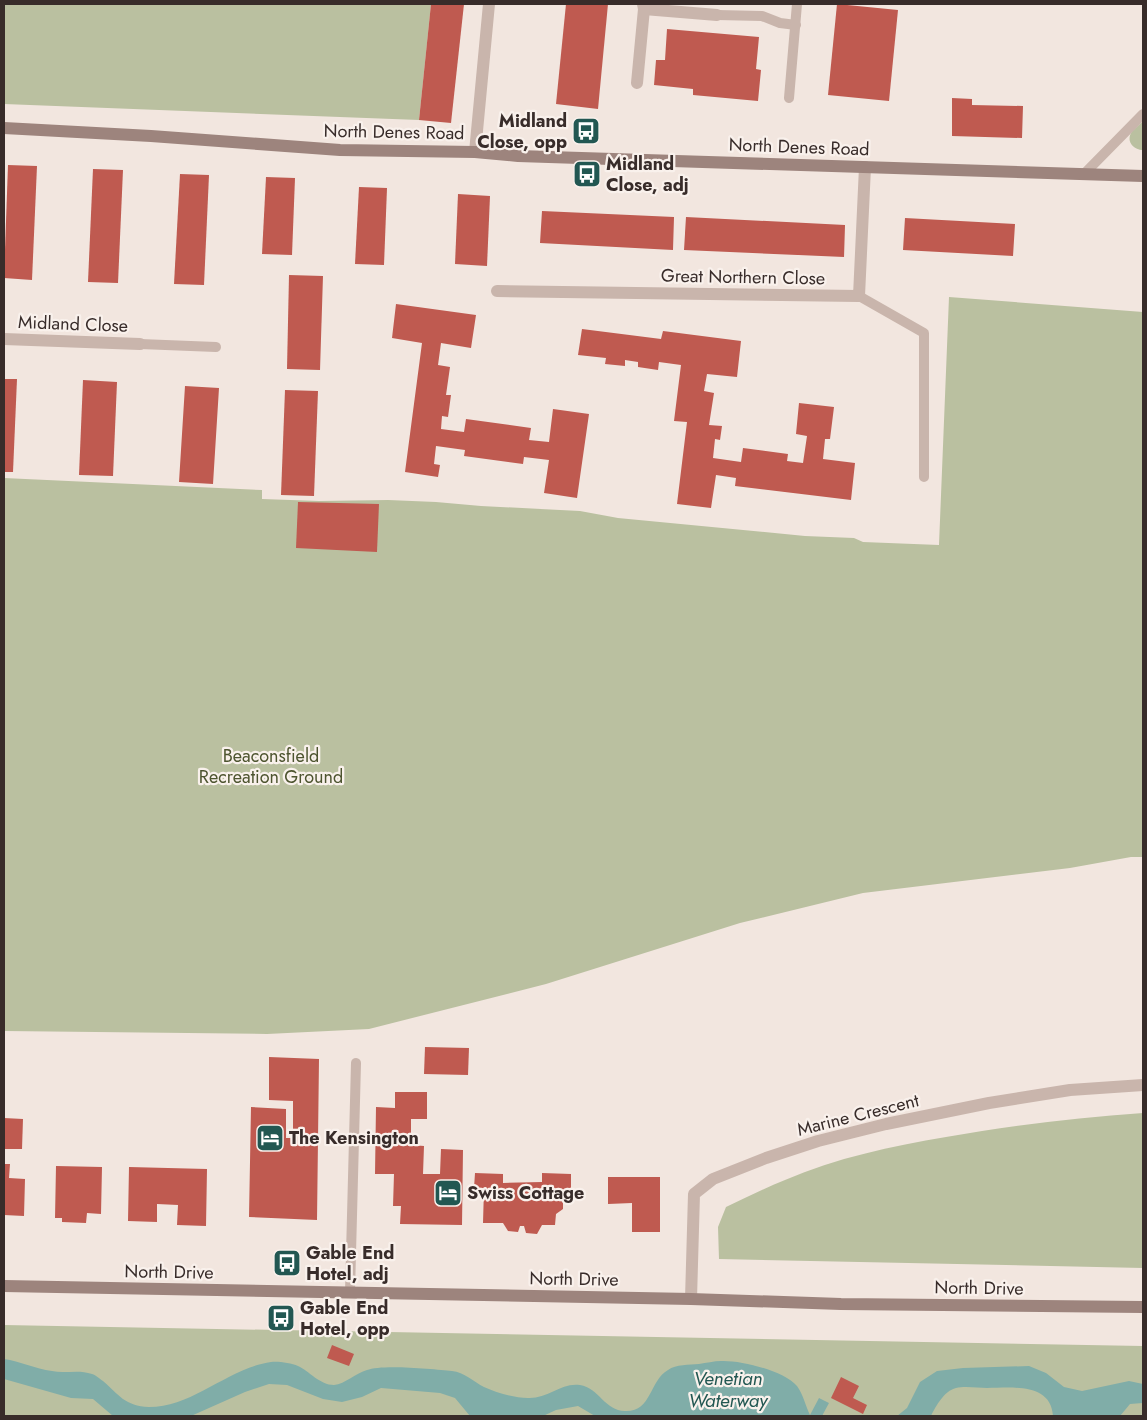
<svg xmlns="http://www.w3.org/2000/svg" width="1147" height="1420" font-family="Jost,sans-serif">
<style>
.green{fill:#bac0a0}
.water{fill:#80ada8}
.building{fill:#bf5a50}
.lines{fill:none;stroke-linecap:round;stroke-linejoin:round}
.lane{stroke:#c9b5ac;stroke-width:10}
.street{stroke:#c9b5ac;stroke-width:12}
.secondary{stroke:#9d847d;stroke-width:12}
.labels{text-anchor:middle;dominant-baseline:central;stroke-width:4.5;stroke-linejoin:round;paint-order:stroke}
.poi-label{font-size:18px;font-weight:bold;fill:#382c2a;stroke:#f9f1ec;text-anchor:start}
.street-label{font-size:18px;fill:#382c2a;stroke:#f9f1ec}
.park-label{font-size:18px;fill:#4d542f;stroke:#f9f1ec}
.water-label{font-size:19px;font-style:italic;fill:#225752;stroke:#f9f1ec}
</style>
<rect width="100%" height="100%" fill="#f2e6df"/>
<!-- green -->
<g class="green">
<polygon points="4,4 431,4 419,120 4,104"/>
<path d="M1143,121v29c-8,0 -17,-7 -12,-17 2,-4 9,-8 12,-12z"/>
<polygon points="949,297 1143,312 1143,857 1131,857 1070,868 863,893 740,923 546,984 369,1029 267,1034 4,1031 4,478 262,490 262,499 319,501 388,500 436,502 481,506 580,511 618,518 805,536 854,538 863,542 939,545"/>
<path d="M1143,1113v155l-424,-9 -1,-32 8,-20c19,-9 39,-19 59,-27 51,-22 107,-34 161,-43 66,-12 131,-19 197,-24z"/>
<polygon points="4,1325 1143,1346 1143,1416 4,1416"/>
</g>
<!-- water -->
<g class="water">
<path d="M4,1359c16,2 31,10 48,12 13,3 26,-2 40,3 4,1 8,5 11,7 16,14 22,25 46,26 44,0 79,-39 122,-45 7,-1 20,1 27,4 11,5 22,19 36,19 11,-1 22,-12 33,-15 14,-6 68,-1 85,1 12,1 22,11 32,16 13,6 30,11 44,11 19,1 34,-16 52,-13 19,3 25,26 45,26 27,1 24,-30 43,-41 8,-6 21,-5 31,-6 7,-1 15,-3 22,-3 20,-1 63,10 76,25 6,8 9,21 13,29l9,-17 10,5 -7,13h-227l-17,-10 -22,4 -13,6h-73l-15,-18 -15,-5 -59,-5 -19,9 -20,5 -19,-3 -36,-14 -18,-1 -24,8 -54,24h-78l-20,-17 -22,-1 -67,-19z"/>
<path d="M1029,1366l17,7 18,14 18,4 47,-10 14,3v19l-13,1 -10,12h-67c-2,-34 -42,-28 -66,-28 -9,0 -22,-2 -31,0 -12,3 -20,18 -25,28h-34l10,-8 13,-26 17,-11 26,-3z"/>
</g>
<!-- building -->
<g class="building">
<polygon points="431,4 464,4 451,123 419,120"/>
<polygon points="566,4 608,4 598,109 556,104"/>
<polygon points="837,4 898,10 889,101 828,95"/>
<polygon points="667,29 759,37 756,69 761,70 758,101 693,95 693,89 654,85 656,60 665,60"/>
<polygon points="952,98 972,99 972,105 1023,106 1022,138 952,136"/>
<polygon points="8,165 37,166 32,280 4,278"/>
<polygon points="93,169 123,170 118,283 88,282"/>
<polygon points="180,174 209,175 204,285 174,284"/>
<polygon points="266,177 295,178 292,255 262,254"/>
<polygon points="359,187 387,188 384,265 355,264"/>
<polygon points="458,194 490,196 487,266 455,264"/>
<polygon points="542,211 674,217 673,250 540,243"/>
<polygon points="686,217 845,225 844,257 684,250"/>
<polygon points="905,218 1015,224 1013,256 903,250"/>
<polygon points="289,275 323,276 320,370 287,369"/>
<polygon points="396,304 476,315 471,348 441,343 438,365 450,367 446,395 451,395 448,417 442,416 441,429 464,432 466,419 531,428 529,440 549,442 553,409 589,414 577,498 544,493 549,460 524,457 523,464 464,456 465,450 436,446 434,464 440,465 438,477 405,472 422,343 392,338"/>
<polygon points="582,329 661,339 663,331 741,341 737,377 707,374 704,391 714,393 709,425 722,426 720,440 715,439 713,458 741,462 743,448 788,454 787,461 803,463 807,436 796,434 799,403 834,407 830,439 825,439 823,459 855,463 851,500 735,486 736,478 716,475 711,508 677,504 687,422 674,421 681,365 659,362 658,370 638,367 638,362 625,360 625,366 605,364 606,358 578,355"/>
<polygon points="4,379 17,379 13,472 4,472"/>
<polygon points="83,380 117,382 113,476 79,475"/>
<polygon points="185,386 219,388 213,484 179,482"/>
<polygon points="285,390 318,391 314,496 281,495"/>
<polygon points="298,502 379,504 377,552 296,548"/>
<polygon points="425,1047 469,1048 468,1075 424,1074"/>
<polygon points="269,1057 319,1059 317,1220 249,1217 251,1107 286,1109 286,1138 293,1138 293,1101 269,1100"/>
<polygon points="395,1092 427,1092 427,1119 411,1119 411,1145 424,1146 423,1174 440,1174 441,1149 463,1150 462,1225 400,1224 401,1206 393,1206 394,1174 375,1174 376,1107 395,1108"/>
<polygon points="4,1118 23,1119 22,1149 4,1149"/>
<polygon points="4,1164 10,1164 9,1178 25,1179 24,1216 4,1215"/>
<polygon points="56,1166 102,1167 101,1214 87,1213 86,1223 62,1222 62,1218 55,1218"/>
<polygon points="129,1167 207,1169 206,1226 177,1225 178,1205 157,1204 157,1222 128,1221"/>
<polygon points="475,1173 503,1174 503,1183 542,1182 542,1173 571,1174 571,1190 563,1190 563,1209 556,1214 555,1225 542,1225 537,1234 526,1233 524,1226 520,1226 518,1232 508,1231 503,1223 483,1223 484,1188 474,1188"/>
<polygon points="608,1177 660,1177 660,1232 632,1232 632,1203 608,1204"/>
<polygon points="332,1345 354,1354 349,1366 327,1358"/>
<polygon points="841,1377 859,1386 853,1398 867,1405 863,1414 831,1398"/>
</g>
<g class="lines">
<!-- lane -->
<g class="lane">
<polyline points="717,15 762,16 780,23 796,25"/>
<polyline points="789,98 797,4"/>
<polyline points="1084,174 1143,114"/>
<polyline points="859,296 924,333 924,477"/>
<polyline points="140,344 216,347"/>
<polyline points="350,1292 356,1063"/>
</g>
<!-- street -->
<g class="street">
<polyline points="644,9 717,15"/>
<polyline points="637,83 644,9 643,4"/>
<polyline points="475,152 489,4"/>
<polyline points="497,291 859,296 865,167"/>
<polyline points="4,339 140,344"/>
<polyline points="691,1299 694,1194 713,1179 766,1158 818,1141 886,1124 989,1103 1070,1090 1143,1085"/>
</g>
<!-- secondary -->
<g class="secondary">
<polyline points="4,128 151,136 340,150 475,152 518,156 1143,176"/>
<polyline points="4,1286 691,1299 841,1304 1143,1307"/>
</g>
</g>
<!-- icons -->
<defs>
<symbol id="bus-square" viewBox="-11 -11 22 22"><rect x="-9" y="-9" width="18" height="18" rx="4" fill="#225752" stroke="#f9f1ec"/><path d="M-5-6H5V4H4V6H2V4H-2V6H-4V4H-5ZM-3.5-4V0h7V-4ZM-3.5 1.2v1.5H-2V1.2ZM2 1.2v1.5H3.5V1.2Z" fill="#fff"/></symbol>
<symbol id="hotel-square" viewBox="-11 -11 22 22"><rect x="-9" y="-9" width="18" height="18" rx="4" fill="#225752" stroke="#f9f1ec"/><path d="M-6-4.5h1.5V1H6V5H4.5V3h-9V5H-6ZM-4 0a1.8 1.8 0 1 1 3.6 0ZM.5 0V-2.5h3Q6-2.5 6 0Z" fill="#fff"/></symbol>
</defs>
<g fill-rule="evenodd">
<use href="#bus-square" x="570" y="115" width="32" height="32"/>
<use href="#bus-square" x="571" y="158" width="32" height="32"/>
<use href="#hotel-square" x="254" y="1122" width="32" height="32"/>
<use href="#hotel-square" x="432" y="1177" width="32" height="32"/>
<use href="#bus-square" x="271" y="1247" width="32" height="32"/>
<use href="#bus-square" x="265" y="1302" width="32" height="32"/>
</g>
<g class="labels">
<!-- poi labels -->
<g class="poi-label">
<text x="567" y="121" text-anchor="end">Midland<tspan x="567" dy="21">Close, opp</tspan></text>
<text x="606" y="164">Midland<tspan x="606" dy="21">Close, adj</tspan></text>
<text x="289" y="1138">The Kensington</text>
<text x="467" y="1193">Swiss Cottage</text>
<text x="306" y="1253">Gable End<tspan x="306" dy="21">Hotel, adj</tspan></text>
<text x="300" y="1308">Gable End<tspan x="300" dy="21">Hotel, opp</tspan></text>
</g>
<!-- street labels -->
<g class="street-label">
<text transform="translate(394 132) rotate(1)">North Denes Road</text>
<text transform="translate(799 147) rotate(2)">North Denes Road</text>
<text transform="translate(743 277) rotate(1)">Great Northern Close</text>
<text transform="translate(73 324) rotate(2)">Midland Close</text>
<text transform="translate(858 1115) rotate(-14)">Marine Crescent</text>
<text transform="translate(169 1272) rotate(1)">North Drive</text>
<text transform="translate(574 1279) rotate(1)">North Drive</text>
<text transform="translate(979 1288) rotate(1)">North Drive</text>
</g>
<!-- park labels -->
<g class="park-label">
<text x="271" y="756">Beaconsfield<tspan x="271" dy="21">Recreation Ground</tspan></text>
</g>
<!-- water labels -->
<g class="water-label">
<text x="728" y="1378">Venetian<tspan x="728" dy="22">Waterway</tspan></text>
</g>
</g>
<!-- border -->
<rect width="1147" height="1420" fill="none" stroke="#382c2a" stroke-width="10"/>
</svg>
